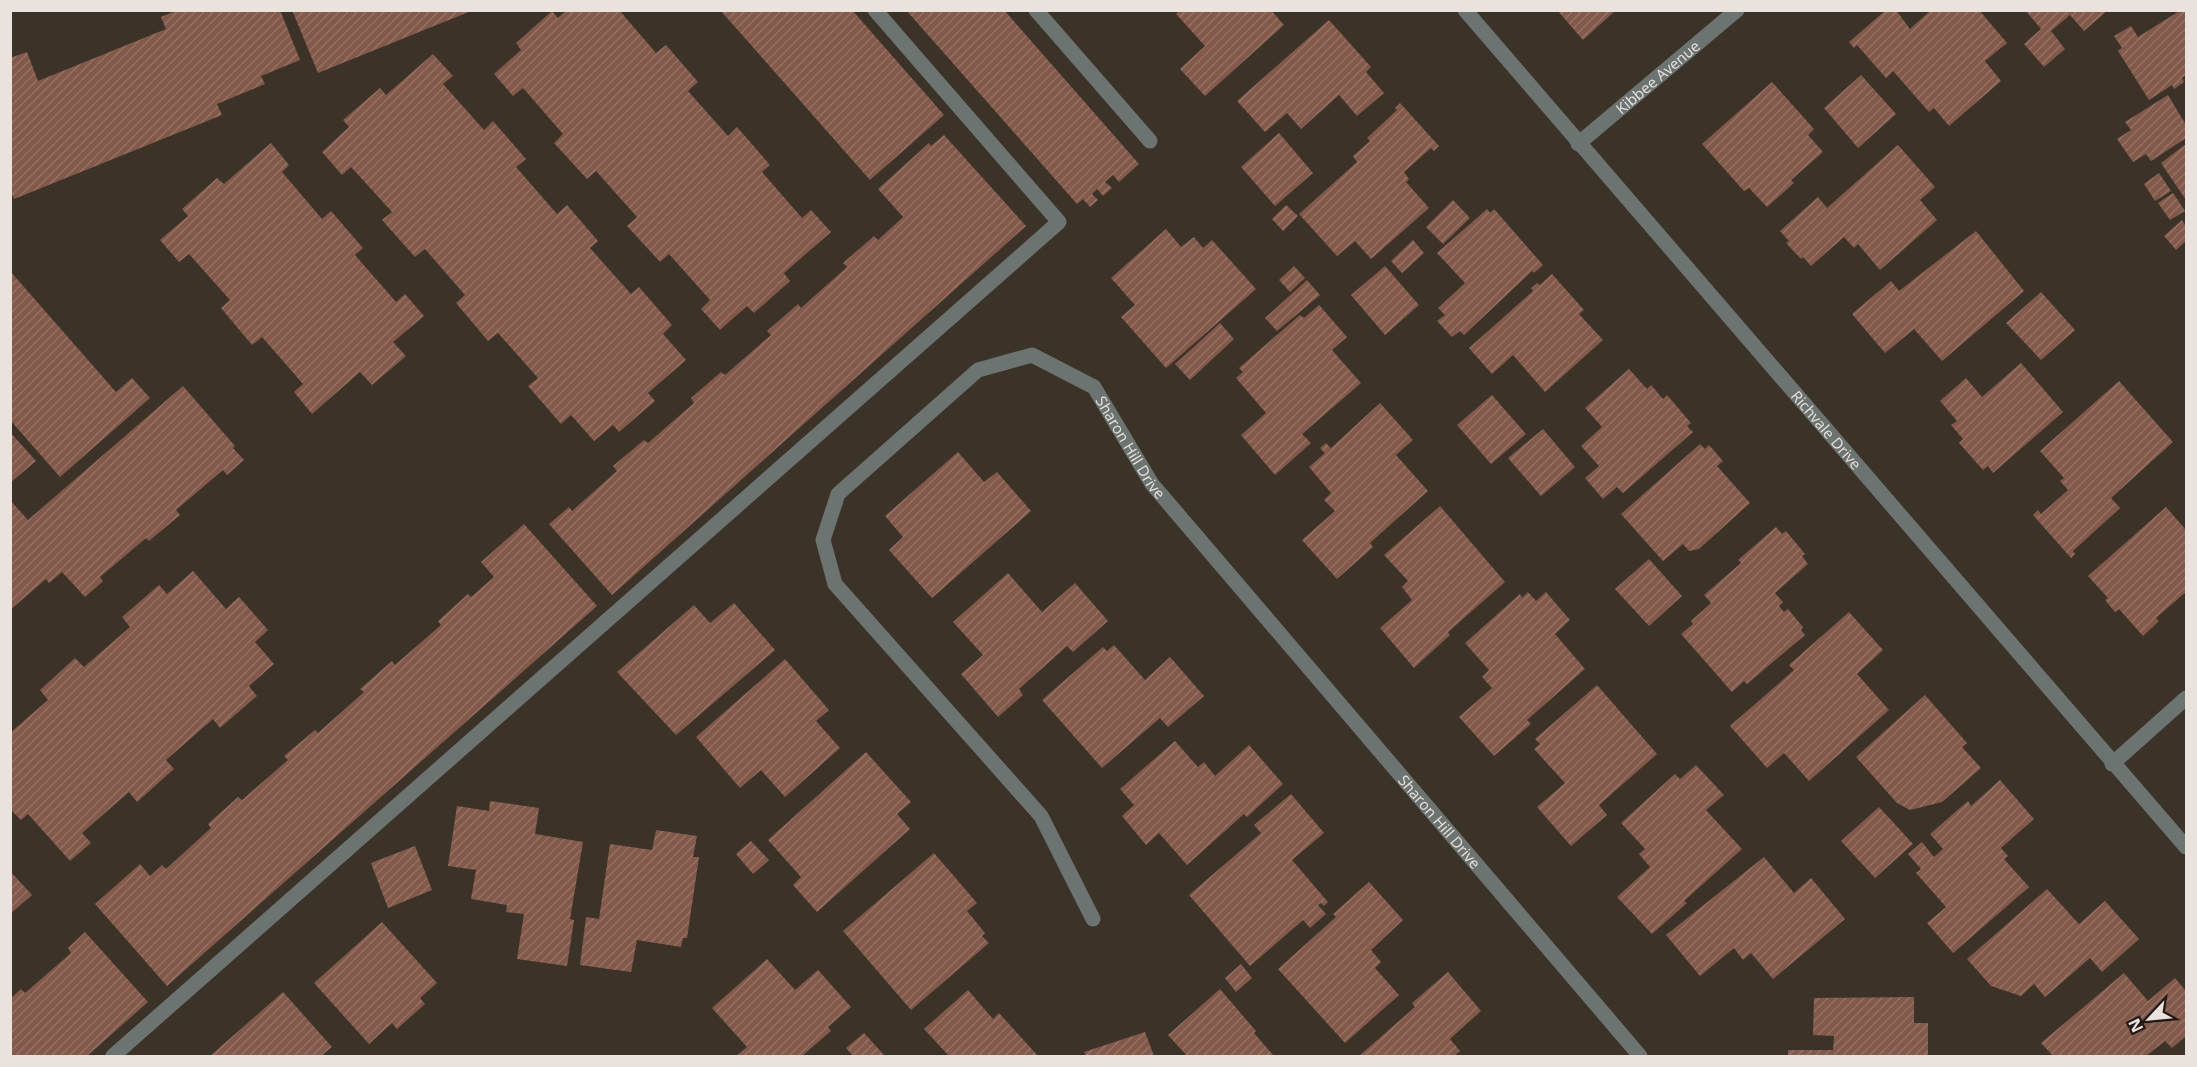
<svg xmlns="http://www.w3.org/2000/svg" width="2197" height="1067" font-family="'Open Sans',sans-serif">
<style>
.building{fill:url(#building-hatch)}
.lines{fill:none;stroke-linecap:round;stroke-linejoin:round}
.minor{stroke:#6c7472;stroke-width:15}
.labels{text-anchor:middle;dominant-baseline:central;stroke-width:6;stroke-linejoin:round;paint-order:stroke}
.street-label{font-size:15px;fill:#eae3dd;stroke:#201b17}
</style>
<defs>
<pattern id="building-hatch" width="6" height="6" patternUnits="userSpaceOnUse" patternTransform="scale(1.5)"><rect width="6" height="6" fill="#83594a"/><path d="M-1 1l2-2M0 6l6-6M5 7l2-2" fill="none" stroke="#957164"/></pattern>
</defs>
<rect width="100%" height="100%" fill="#3c3328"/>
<!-- building -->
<g class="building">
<polygon points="178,10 280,10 300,60 261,76 265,84 217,104 222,115 14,199 10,191 10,58 27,52 38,81 166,29 161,17"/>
<polygon points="292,10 471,10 471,11 318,73"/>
<polygon points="567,10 619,10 656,53 666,45 698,82 688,91 728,136 737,127 770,165 762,172 802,218 811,210 831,232 784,273 790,281 754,313 747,306 720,330 701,309 710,300 669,254 660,262 627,226 637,217 596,171 587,179 554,143 563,134 523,88 513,96 494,74 521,50 516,43 552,11 558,18"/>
<polygon points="720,10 852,10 944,115 870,180"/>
<polygon points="906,10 1004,10 1139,164 1119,182 1113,175 1105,182 1112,188 1103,196 1097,189 1092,194 1098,200 1090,207 1083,199 1077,204"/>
<polygon points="1180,10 1271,10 1284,25 1205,96 1180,69 1205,46 1176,14"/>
<polygon points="1557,10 1616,10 1583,40"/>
<polygon points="1886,10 1896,10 1910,29 1931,10 1979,10 2007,43 1985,61 2001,81 1949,126 1934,108 1929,112 1893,71 1886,78 1857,45 1854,48 1849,42"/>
<polygon points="2025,10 2108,10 2084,31 2070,15 2051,31 2065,49 2044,67 2024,44 2041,29"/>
<polygon points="2181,10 2186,10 2186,75 2182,78 2184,82 2174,89 2172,85 2149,100 2118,51 2122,48 2114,36 2131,26 2138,37"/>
<polygon points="1329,20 1371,67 1366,72 1384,93 1357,116 1339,95 1301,129 1287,113 1265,132 1237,101"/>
<polygon points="433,54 453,76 443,84 484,130 493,121 526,159 516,167 557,214 567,205 598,241 590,248 631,294 639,287 672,325 663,334 686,360 648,393 655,401 619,432 613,425 594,441 571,415 561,424 528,386 538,378 498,333 488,341 456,303 465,295 425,249 415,257 382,220 392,212 351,167 342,175 322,152 349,127 343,120 380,88 386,95"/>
<polygon points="1861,75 1896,114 1858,148 1824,108"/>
<polygon points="1772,82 1814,129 1808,135 1823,152 1791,180 1794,183 1767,207 1749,188 1744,191 1702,144"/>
<polygon points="2168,95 2186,125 2186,138 2151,161 2146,154 2133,162 2117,139 2131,130 2125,122"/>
<polygon points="1400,103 1439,146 1434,151 1431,148 1404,172 1409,179 1406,182 1429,208 1371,259 1355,241 1337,256 1299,214 1357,162 1353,156 1370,141 1367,138 1397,110 1395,108"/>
<polygon points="1279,133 1313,173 1275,206 1241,167"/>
<polygon points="944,135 1026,226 612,595 549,524 569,507 572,511 617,471 613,466 644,440 648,443 694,403 691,398 721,372 725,375 771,335 767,331 798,304 801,308 847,267 843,263 874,236 878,240 903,217 878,189 929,143 931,146"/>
<polygon points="271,143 289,165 282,172 322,219 331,211 363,248 355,255 396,302 405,294 424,316 393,342 406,356 372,385 360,372 312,414 294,392 303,384 262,337 252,345 221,308 230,300 189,254 179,262 160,240 188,216 182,209 217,178 224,184"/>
<polygon points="2186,144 2186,200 2161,163"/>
<polygon points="1898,145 1935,187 1920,200 1937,220 1880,270 1858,244 1854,248 1844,237 1811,266 1803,257 1801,259 1786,243 1789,241 1780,231 1818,197 1827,208"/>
<polygon points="2159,173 2171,191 2155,201 2144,184"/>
<polygon points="2173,193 2185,211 2170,220 2158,203"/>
<polygon points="1453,200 1470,218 1443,244 1426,227"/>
<polygon points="1286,205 1298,216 1283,231 1272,219"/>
<polygon points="1487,209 1490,213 1494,209 1543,265 1534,273 1532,271 1464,335 1460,331 1452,337 1437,321 1445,315 1438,308 1465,283 1437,253"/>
<polygon points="2182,220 2186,226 2186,241 2176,250 2164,236"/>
<polygon points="1166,229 1181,247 1194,237 1203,248 1212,240 1256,289 1166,368 1121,317 1135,305 1111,278"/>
<polygon points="1976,231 2024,291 1942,361 1914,329 1885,353 1852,314 1891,281 1899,291"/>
<polygon points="1413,240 1424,253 1402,273 1391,261"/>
<polygon points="1294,266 1305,278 1290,292 1279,280"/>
<polygon points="1385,266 1419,305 1385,335 1351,295"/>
<polygon points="10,271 116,392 132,378 150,398 60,477 10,420"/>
<polygon points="1552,274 1584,310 1579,314 1603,340 1545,392 1513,355 1492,374 1469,348 1533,291 1531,288 1537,283 1540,285"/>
<polygon points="1307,280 1320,295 1277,331 1265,318"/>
<polygon points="2041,292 2075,330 2041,360 2006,323"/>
<polygon points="1319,305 1347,337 1332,350 1361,383 1302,434 1311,443 1275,475 1241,435 1266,413 1236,378 1243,372 1239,368 1300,315 1304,318"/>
<polygon points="1220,323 1234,339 1190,380 1175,364"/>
<polygon points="2021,363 2063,412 1993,473 1988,466 1983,470 1959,443 1963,439 1951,425 1957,421 1940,401 1966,378 1982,397"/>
<polygon points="1629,369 1647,389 1651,385 1663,399 1667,395 1691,423 1687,426 1693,432 1623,493 1617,487 1603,499 1585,478 1599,466 1581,446 1602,427 1585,408"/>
<polygon points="2119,381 2173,442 2111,498 2120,508 2073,551 2075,554 2071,558 2033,515 2038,510 2041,514 2068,490 2060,481 2064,478 2040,451"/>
<polygon points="183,386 235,446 233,448 244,460 227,475 223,470 176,510 180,515 149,541 146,538 100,577 103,581 85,597 62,572 49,583 46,579 10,610 10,500 28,520"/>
<polygon points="1492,395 1526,434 1491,464 1457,425"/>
<polygon points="1380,403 1413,440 1396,455 1428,491 1370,543 1373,547 1337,579 1302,540 1335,511 1324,500 1331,493 1309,467 1325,453 1320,448 1326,443 1331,448"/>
<polygon points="1543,429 1575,467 1541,496 1508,458"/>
<polygon points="10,432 36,461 10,483"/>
<polygon points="1700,444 1705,449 1709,445 1723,461 1717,466 1750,503 1699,549 1689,551 1683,544 1663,561 1621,514"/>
<polygon points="958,452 984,482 997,472 1031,511 932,598 889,550 903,537 885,516"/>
<polygon points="1440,506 1505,582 1448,632 1450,635 1414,668 1380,628 1412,600 1402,587 1408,581 1384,555"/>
<polygon points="2166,507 2186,530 2186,592 2156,618 2159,621 2143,636 2119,609 2115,612 2105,600 2108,598 2088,576"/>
<polygon points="524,524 597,606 167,986 95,904 140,864 150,876 162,865 166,869 211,828 208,824 238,797 242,800 288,760 284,756 315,730 318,733 364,692 360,689 392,661 395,665 441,625 438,621 468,594 471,597 494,577 481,562"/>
<polygon points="1776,527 1782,534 1786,531 1805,554 1802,556 1808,564 1775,593 1783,602 1779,606 1784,612 1788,609 1803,627 1801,630 1805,635 1747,684 1744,681 1732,692 1681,634 1693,624 1691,621 1711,603 1704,595 1741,563 1738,560"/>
<polygon points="1649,559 1682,596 1649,626 1615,589"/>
<polygon points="193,571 226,609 239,597 268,630 255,642 274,664 249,686 257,696 220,728 213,719 166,760 174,769 137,802 129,792 82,833 91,843 70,861 28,814 21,820 10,809 10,733 48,700 40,690 75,658 84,667 130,627 122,617 159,585 167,594"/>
<polygon points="1008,573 1042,612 1075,583 1108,621 1073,652 1067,646 1019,689 1023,695 998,717 961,674 983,655 953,622"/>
<polygon points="1528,592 1536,601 1546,592 1570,620 1555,634 1585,669 1527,720 1531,724 1494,756 1459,717 1492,688 1482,677 1489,670 1465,643 1520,594 1522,598"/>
<polygon points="734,603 775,650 676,735 617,672 694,605 710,623"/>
<polygon points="1849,612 1883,650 1857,674 1889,710 1809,781 1784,753 1767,768 1730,726 1794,670 1789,665"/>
<polygon points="1114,645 1145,680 1170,657 1204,696 1168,727 1160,718 1102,768 1042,700 1103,647 1107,651"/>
<polygon points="785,659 829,710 816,721 840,748 785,797 761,770 740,788 696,737"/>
<polygon points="1597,685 1657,754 1599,805 1607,815 1571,846 1537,807 1565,783 1534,749 1540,744 1535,739"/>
<polygon points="1925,695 1967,743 1962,747 1981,768 1942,802 1910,810 1897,803 1856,757"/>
<polygon points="1175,741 1198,767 1204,762 1215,776 1249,745 1283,784 1247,817 1244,814 1187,865 1159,833 1146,845 1122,816 1134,805 1120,789"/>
<polygon points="866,752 911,802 897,814 910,829 817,912 793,885 801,877 768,840"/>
<polygon points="1696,765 1724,795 1706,810 1742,849 1684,901 1687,903 1652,934 1617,897 1650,867 1639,854 1645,849 1621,823 1675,774 1680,779"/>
<polygon points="2000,780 2034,819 2001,848 2008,856 2004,859 2029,887 1953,953 1927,923 1946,907 1916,873 1921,869 1908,854 1922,842 1934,857 1943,849 1930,834 1968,801 1971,806"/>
<polygon points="1291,794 1324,833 1292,860 1328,902 1324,906 1321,903 1318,905 1326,914 1310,928 1303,920 1250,966 1189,895 1261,833 1254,825"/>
<polygon points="490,801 539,808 535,834 583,842 570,919 574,920 567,966 517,959 524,914 506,912 507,905 471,899 476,870 448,866 457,806 489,811"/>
<polygon points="1879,807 1913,844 1875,878 1841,841"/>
<polygon points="656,830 697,836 693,857 699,857 687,938 683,938 681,947 637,940 631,972 580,965 586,917 599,919 610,844 652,850"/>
<polygon points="751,841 769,860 753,874 736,854"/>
<polygon points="415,846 432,890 388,908 371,863"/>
<polygon points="934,853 977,903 967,911 985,933 982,936 989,943 911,1010 843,931"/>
<polygon points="1764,857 1794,893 1811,878 1845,919 1773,979 1751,953 1743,960 1734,948 1700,976 1666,935"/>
<polygon points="10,871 32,895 10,914"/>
<polygon points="1369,882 1403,920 1371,950 1381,962 1375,968 1399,995 1345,1043 1278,969 1336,917 1333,914"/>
<polygon points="2047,889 2079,924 2105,901 2139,939 2102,972 2090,958 2045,997 2034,984 2021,996 1991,986 1967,959"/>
<polygon points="382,922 437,983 420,998 425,1004 397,1029 392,1023 369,1044 314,983"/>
<polygon points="85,932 148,1002 87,1056 10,1056 10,999 21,989 25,993 71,953 68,948"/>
<polygon points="767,959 795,990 818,970 851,1007 828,1027 831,1031 802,1056 736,1056 747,1047 712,1008"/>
<polygon points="1241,964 1252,978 1236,992 1225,978"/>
<polygon points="1448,972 1481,1011 1450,1039 1460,1051 1454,1056 1359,1056 1415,1007 1412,1003"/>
<polygon points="2124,973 2148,1001 2175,978 2186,991 2186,1036 2172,1048 2165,1041 2146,1056 2053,1056 2041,1043"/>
<polygon points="1220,989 1256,1031 1254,1033 1274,1056 1187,1056 1168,1035"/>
<polygon points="968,990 993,1019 999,1013 1038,1056 949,1056 924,1029"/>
<polygon points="283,992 332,1047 321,1056 210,1056"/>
<polygon points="1914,997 1914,1023 1928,1023 1928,1056 1788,1056 1788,1050 1833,1050 1834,1036 1813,1035 1814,998"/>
<polygon points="1145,1032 1154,1056 1086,1056 1084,1052"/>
<polygon points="864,1033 885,1056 853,1056 846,1048"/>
</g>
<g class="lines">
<!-- minor -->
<g class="minor">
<polyline points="1036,10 1150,141"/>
<path id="s1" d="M1465,10l721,837"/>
<path id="s2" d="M1578,144l159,-134"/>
<polyline points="2112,764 2186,698"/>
<path id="s3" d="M1093,919l-52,-103 -206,-232 -12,-44 15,-46 140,-124 54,-15 62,32 58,97 488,572"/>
<polyline points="113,1056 1059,222 875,10"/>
</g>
</g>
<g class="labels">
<!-- street labels -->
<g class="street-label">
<text stroke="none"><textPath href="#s2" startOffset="104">Kibbee Avenue</textPath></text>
<text stroke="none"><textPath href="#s1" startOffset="554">Richvale Drive</textPath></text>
<text stroke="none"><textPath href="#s3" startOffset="903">Sharon Hill Drive</textPath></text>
<text stroke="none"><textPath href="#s3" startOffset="1389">Sharon Hill Drive</textPath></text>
</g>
</g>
<!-- border -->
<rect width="2197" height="1067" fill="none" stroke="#eae3dd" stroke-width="24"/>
<!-- north arrow -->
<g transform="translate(2149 1019) rotate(244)" stroke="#201b17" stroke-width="4.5" paint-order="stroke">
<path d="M0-4.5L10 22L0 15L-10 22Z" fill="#eae3dd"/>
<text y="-9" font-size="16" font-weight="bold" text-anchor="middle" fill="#eae3dd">N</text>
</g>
</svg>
